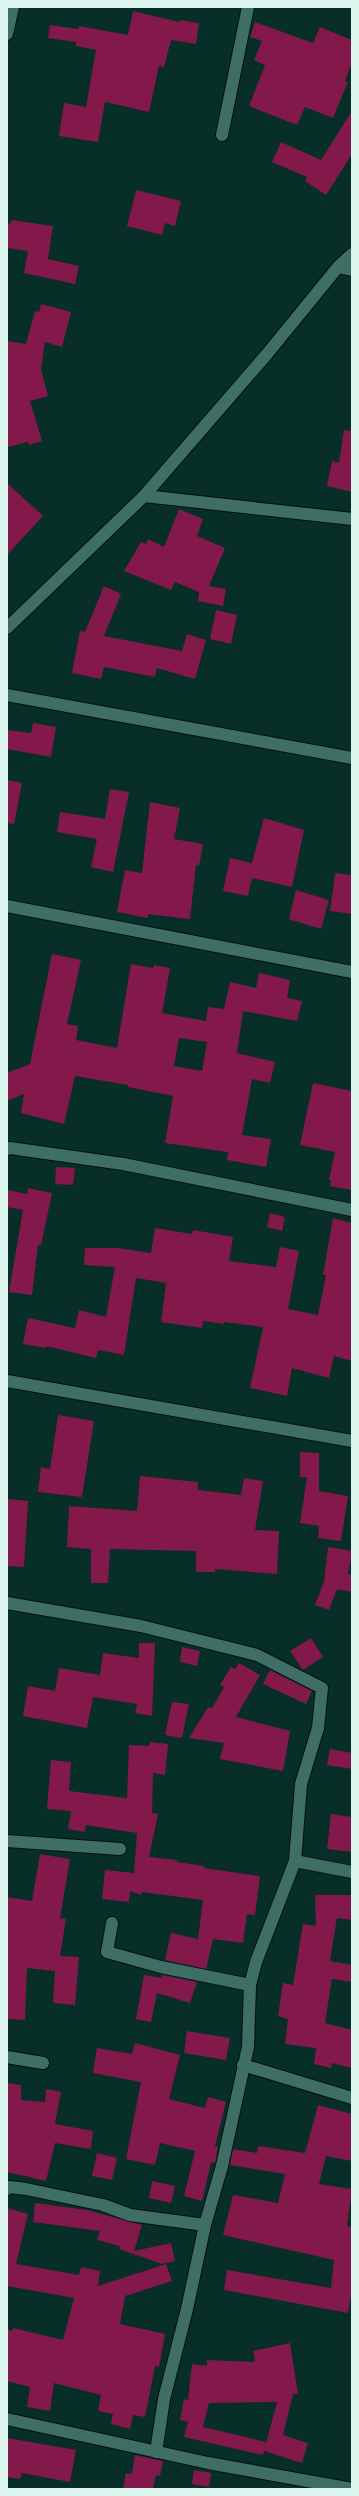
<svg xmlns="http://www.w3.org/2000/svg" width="359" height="2496" font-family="'PT Sans',sans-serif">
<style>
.building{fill:#82194a;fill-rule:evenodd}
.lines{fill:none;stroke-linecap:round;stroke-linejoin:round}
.minor-casing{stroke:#001410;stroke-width:14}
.minor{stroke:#3f6e64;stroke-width:12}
</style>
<rect width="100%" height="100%" fill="#072e27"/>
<!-- building -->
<g class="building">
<polygon points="133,11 179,22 180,20 199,23 196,44 171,40 164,67 159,66 149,112 105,102 98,142 59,136 64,103 86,107 96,50 76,46 76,42 48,38 50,25 78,29 79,26 128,35"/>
<polygon points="255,22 313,43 320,27 352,40 352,62 345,81 348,82 333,118 305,107 297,125 249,106 265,65 254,60 262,41 250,37"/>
<polygon points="352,111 352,154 326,195 305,181 307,177 272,162 281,142 321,160"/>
<polygon points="136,190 181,201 175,226 165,223 162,235 127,226"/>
<polygon points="11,220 53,226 48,259 79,266 75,284 24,273 28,251 7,248 7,223 11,224"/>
<polygon points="41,304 71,312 62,347 45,342 41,369 48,396 30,401 42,441 29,445 28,442 7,447 7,341 26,344 35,311 39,312"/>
<polygon points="344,430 352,431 352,492 327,486 332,461 339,463"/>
<polygon points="7,483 43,516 7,555"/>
<polygon points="179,509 203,519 197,536 225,548 209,586 226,589 223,606 198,601 199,592 175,582 171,590 124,571 141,542 146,544 148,539 164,547"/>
<polygon points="104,586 121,594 104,636 182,651 187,634 206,640 195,679 157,668 155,677 104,667 101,679 72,673 80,631 85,632"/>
<polygon points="216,610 237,615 231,644 210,639"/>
<polygon points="33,723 56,727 51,757 7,749 7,730 31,733"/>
<polygon points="7,780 22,783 14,824 7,823"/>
<polygon points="110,789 129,792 113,872 91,867 97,839 57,832 60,812 105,819"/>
<polygon points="150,802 180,808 174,839 203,844 199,866 196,865 190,919 148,914 148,918 117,912 125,870 142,873"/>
<polygon points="264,818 304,830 292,887 252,878 248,896 223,891 230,858 252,863"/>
<polygon points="335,873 352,875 352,914 330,911"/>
<polygon points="296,890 329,900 321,929 289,919"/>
<path d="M52,954l29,6 -14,64 11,2 -2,14 41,8 14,-84 22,4 1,-3 16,3 -8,45 44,8 2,-14 16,2 6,-27 26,6 3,-15 31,7 -3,18 15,3 -5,20 -54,-10 -6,42 38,9 -5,21 -18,-4 -10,56 29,4 -5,28 -39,-7 1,-8 -63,-9 8,-47 -45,-9v-2l-53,-9 -11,48 -43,-11 3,-19 -17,7v-28l23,-9zM179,1038l28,4 -5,29 -28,-5z"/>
<polygon points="313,1083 352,1091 352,1190 330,1186 331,1180 329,1180 335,1152 300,1145"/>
<polygon points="56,1167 75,1168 73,1185 55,1184"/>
<polygon points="28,1188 52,1193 41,1245 38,1245 32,1295 9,1292 23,1210 7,1207 7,1190 27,1194"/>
<polygon points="270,1213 285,1217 282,1231 267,1227"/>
<polygon points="333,1218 352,1223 352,1361 334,1356 329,1378 292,1368 287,1396 250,1388 263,1327 224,1322 224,1324 203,1321 202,1328 161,1322 166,1283 136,1278 124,1355 98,1350 96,1358 46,1346 46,1348 23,1344 28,1318 75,1328 79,1310 106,1317 115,1267 84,1265 85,1248 118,1248 151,1253 155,1228 192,1234 193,1230 233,1237 229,1261 276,1267 280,1247 299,1251 288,1309 318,1315 326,1275 323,1275"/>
<polygon points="58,1415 94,1421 82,1497 38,1492 41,1467 50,1469"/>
<polygon points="300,1452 319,1453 319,1491 348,1496 341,1541 318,1538 319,1526 300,1523 307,1477 300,1477"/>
<polygon points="140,1476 198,1482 198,1490 241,1495 244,1478 263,1481 255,1530 279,1531 277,1574 215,1569 215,1572 196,1572 196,1551 110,1549 108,1583 91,1583 91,1549 67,1547 69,1506 137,1511"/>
<polygon points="7,1499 28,1501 24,1567 7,1566"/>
<polygon points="328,1547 352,1551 348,1574 352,1575 352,1592 337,1589 329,1610 315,1605 324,1582"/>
<polygon points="311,1638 323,1657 303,1670 290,1651"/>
<polygon points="139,1643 155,1643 152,1716 135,1713 137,1704 93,1697 87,1728 23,1716 28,1686 55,1691 59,1668 100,1675 103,1653 139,1658"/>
<polygon points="182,1647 200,1651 197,1666 180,1662"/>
<polygon points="239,1663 260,1675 236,1717 290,1731 283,1771 220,1759 224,1743 189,1738 208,1707 212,1708 224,1687 220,1685 231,1667 235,1669"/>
<polygon points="270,1670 312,1691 306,1704 263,1684"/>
<polygon points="172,1702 189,1704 182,1738 165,1735"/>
<polygon points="150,1742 168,1744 165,1775 153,1773 152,1813 158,1814 149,1857 177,1860 177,1862 204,1866 204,1868 260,1876 255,1915 247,1914 243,1943 213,1939 206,1969 165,1960 171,1933 198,1939 203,1900 142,1892 141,1895 130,1891 129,1902 102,1899 105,1870 134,1873 137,1833 86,1825 85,1832 68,1829 71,1811 47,1809 51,1760 71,1762 69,1791 127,1798 129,1745 149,1746"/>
<polygon points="330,1749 352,1753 352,1769 327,1765"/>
<polygon points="331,1814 352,1817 352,1852 327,1849"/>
<polygon points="40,1854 70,1859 60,1918 66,1919 60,1956 79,1957 75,2005 53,2003 55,1971 27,1968 25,2020 7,2019 7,1897 32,1901"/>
<polygon points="315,1895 352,1895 352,1920 337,1918 330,1961 352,1965 352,1982 332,1979 325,2023 352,2030 352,2068 332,2063 331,2068 314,2064 316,2048 285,2044 288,2019 278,2016 283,1983 293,1985 303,1924 316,1926"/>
<polygon points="144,1975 162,1978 162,1975 197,1982 190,2003 157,1993 151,2022 136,2019"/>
<polygon points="187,2031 230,2038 226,2060 184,2053"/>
<polygon points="135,2043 180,2055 169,2099 205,2108 208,2097 226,2102 215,2146 218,2147 215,2163 211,2162 202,2201 184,2196 195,2151 160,2143 155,2165 126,2159 141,2082 93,2073 97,2048 132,2054"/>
<polygon points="7,2083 21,2085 21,2100 45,2102 46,2089 61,2092 55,2124 93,2131 91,2149 55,2143 46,2181 7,2172"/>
<polygon points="318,2105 352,2114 352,2161 326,2156 319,2184 352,2189 347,2226 352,2227 352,2289 348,2313 224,2290 227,2270 331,2288 334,2260 223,2235 233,2195 278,2203 285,2174 230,2165 233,2149 257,2153 258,2146 305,2153"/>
<polygon points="97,2153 117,2158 112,2180 92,2176"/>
<polygon points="152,2181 175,2186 171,2203 149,2198"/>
<polygon points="35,2203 87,2210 142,2225 134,2251 171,2243 175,2261 162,2264 119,2249 120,2246 97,2240 100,2231 33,2222"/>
<polygon points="7,2208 28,2214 16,2264 79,2275 81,2267 100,2271 98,2286 166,2264 172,2281 125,2296 120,2324 165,2334 159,2367 155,2366 145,2417 133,2415 130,2429 111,2424 113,2414 98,2411 101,2395 54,2383 50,2411 27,2407 30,2387 7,2381 7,2329 12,2331 13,2328 63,2340 74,2298 7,2286"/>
<polygon points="290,2343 298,2394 293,2394 283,2435 308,2443 302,2463 264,2451 277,2402 209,2403 203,2427 266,2442 263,2455 184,2437 188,2422 180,2420 184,2399 188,2400 192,2364 207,2366 207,2360 255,2362 253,2351"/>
<polygon points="7,2438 76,2450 70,2482 22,2473 20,2479 7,2477"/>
<polygon points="135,2455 163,2461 160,2476 156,2475 153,2489 123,2489 126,2473 132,2474"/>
<polygon points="194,2470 211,2473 209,2487 192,2484"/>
</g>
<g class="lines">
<defs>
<g id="minor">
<polyline points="7,34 13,7"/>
<polyline points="222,135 248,7"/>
<polyline points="338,267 352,270"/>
<polyline points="144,496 267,354 338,267 352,254"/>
<polyline points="7,628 144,496 352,519"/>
<polyline points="7,695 352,758"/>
<polyline points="7,906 352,972"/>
<polyline points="7,1149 10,1148 123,1164 352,1210"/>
<polyline points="7,1381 352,1441"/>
<polyline points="7,1603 141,1626 257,1655 322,1688 318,1728 301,1784 295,1861 256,1962 250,1985 248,2047 222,2166 205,2225 187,2309 164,2399 156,2452"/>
<polyline points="7,1841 120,1849"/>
<polyline points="295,1861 352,1872"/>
<polyline points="112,1923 107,1952 161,1967 250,1985"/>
<polyline points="7,2057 43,2063"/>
<polyline points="243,2065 352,2098"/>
<polyline points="7,2189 10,2187 26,2189 103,2205 130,2215 205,2225"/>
<polyline points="7,2419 208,2463 352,2489"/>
</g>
</defs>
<!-- minor casing -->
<use href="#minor" class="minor-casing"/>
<!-- minor -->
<use href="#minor" class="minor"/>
</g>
<!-- border -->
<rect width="359" height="2496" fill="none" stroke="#dbf4ed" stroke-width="16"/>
</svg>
